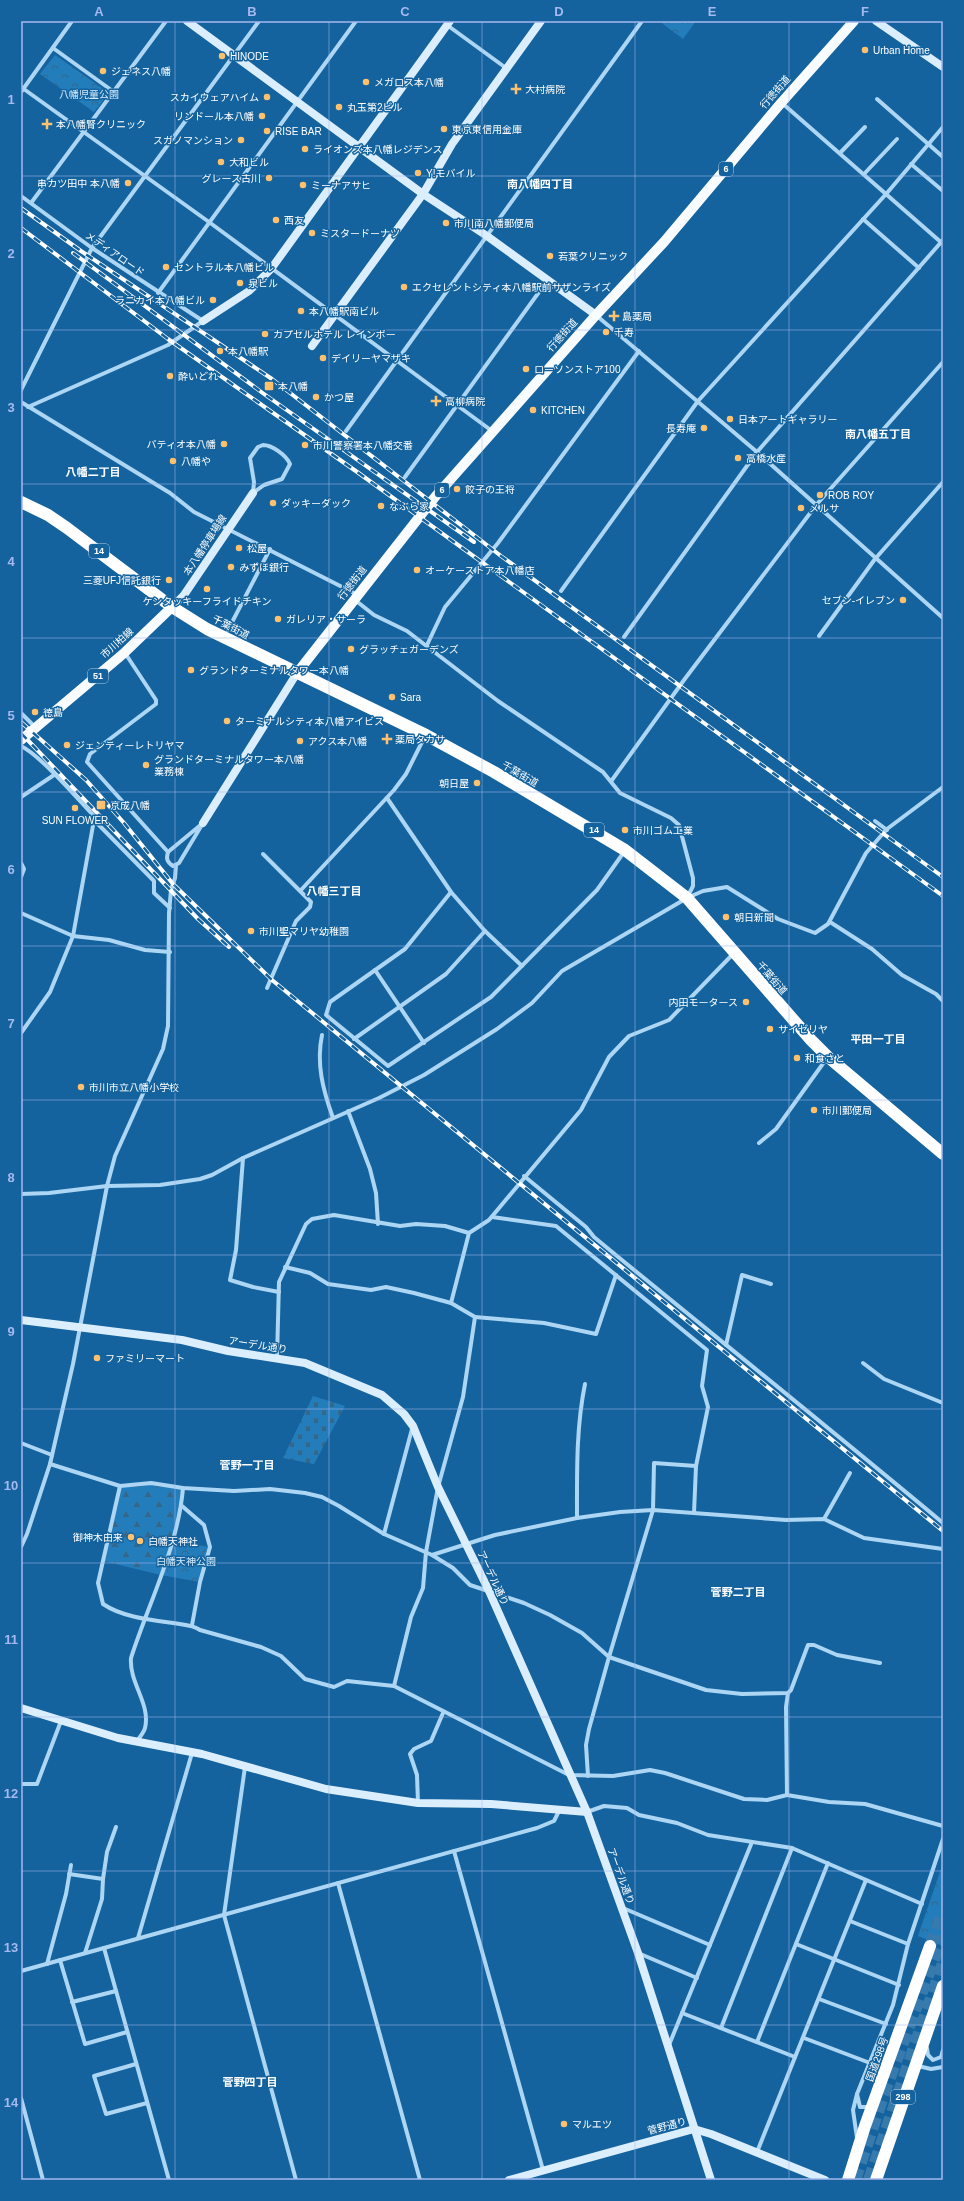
<svg xmlns="http://www.w3.org/2000/svg" width="964" height="2201" font-family="Arial,'Noto Sans JP',sans-serif">
<style>
.forest{fill:url(#forest-firs)}
.cemetery{fill:url(#cemetery-stones)}
.park{fill:url(#park-crowns)}
.lines{fill:none;stroke-linecap:round;stroke-linejoin:round}
.highway-tunnel{stroke:#377aad;stroke-width:12;stroke-dasharray:12 6;stroke-linecap:butt}
.street{stroke:#acd6f3;stroke-width:4}
.secondary{stroke:#dbeefd;stroke-width:8}
.primary{stroke:#f8fcff;stroke-width:10}
.highway{stroke:#fff;stroke-width:12}
.rail-casing{stroke:#fff;stroke-width:4}
.rail{stroke:#14639e;stroke-width:2.5;stroke-dasharray:8;stroke-linecap:butt}
.grid{fill:none;stroke:#a5b8ef;stroke-width:1;stroke-opacity:0.55}
.poi-dot{fill:#ffc16e;stroke:#14639e;stroke-width:1.5}
.labels{text-anchor:middle;dominant-baseline:central;stroke-width:3;stroke-linejoin:round;paint-order:stroke}
.shield{fill:#14639e;stroke:#b8d0e2;stroke-width:1}
.shield-label{font-size:9px;font-weight:bold;fill:#fff}
.poi-label{font-size:10px;fill:#fff;stroke:#14639e;text-anchor:start}
.street-label{font-size:10px;fill:#fff;stroke:#14639e}
.park-label{font-size:10px;fill:#d4ecfd;stroke:#14639e}
.neighbourhood-label{font-size:11px;font-weight:bold;fill:#fff;stroke:#14639e}
.neatline{fill:none;stroke:#a5b8ef;stroke-width:1.5}
.grid-label{font-size:13px;text-anchor:middle;font-weight:bold;fill:#a5b8ef}
</style>
<defs>
<pattern id="forest-firs" width="22" height="20" patternUnits="userSpaceOnUse"><rect width="22" height="20" fill="#247dbb"/><path d="M5 1l3.5 6h-7zM16 11l3.5 6h-7z" fill="#366789"/></pattern>
<pattern id="cemetery-stones" width="16" height="16" patternUnits="userSpaceOnUse"><rect width="16" height="16" fill="#247dbb"/><path d="M2 7V4a2 2 0 0 1 4 0v3zM10 15v-3a2 2 0 0 1 4 0v3z" fill="#366789"/></pattern>
<pattern id="park-crowns" width="20" height="18" patternUnits="userSpaceOnUse"><rect width="20" height="18" fill="#247dbb"/><path d="M2 6a3 3 0 1 1 6 0M12 15a3 3 0 1 1 6 0" fill="none" stroke="#366789"/></pattern>
</defs>
<rect width="100%" height="100%" fill="#14639e"/>
<!-- forest -->
<polygon class="forest" points="151,1483 183,1488 182,1506 161,1575 103,1561 120,1486"/>
<!-- cemetery -->
<polygon class="cemetery" points="313,1396 345,1406 314,1464 283,1458"/>
<!-- park -->
<g class="park">
<polygon points="659,21 696,21 683,39"/>
<polygon points="55,55 109,93 94,112 40,74"/>
<polygon points="172,1541 210,1547 200,1582 161,1575"/>
<polygon points="943,1863 943,1946 918,1936"/>
</g>
<g class="lines">
<!-- highway-tunnel -->
<g class="highway-tunnel">
<polyline points="930,1946 943,1912"/>
<polyline points="855,2180 886,2088 943,1936"/>
<polyline points="869,2180 943,1963"/>
</g>
<!-- street -->
<g class="street">
<polyline points="447,25 506,68"/>
<polyline points="53,48 114,92"/>
<polyline points="21,87 209,222 492,431"/>
<polyline points="21,92 72,21"/>
<polyline points="877,99 943,157"/>
<polyline points="782,103 943,244"/>
<polyline points="840,153 865,127"/>
<polyline points="911,164 943,191"/>
<polyline points="864,174 897,139"/>
<polyline points="21,196 92,248 203,321 168,345 28,407"/>
<polyline points="31,203 166,21"/>
<polyline points="863,219 919,268"/>
<polyline points="158,293 356,21"/>
<polyline points="597,316 757,452 943,618"/>
<polyline points="21,390 92,248 259,21"/>
<polyline points="21,402 170,493 194,512 358,595"/>
<polyline points="346,431 642,21"/>
<path d="M263,445c9,0 23,10 27,19l-8,15 -18,6 -11,8 1,-11 -4,-24 8,-11z"/>
<polyline points="405,477 547,281"/>
<polyline points="561,591 698,401 887,193 943,127"/>
<polyline points="355,600 374,615 407,631 498,701 603,772 620,793 671,818 679,825 693,878 693,886 688,896"/>
<polyline points="228,630 270,549"/>
<polyline points="819,636 875,559 943,482"/>
<polyline points="624,637 757,452 943,240"/>
<polyline points="427,645 445,607 498,543 639,351"/>
<polyline points="125,653 156,700 156,704 90,754 87,762 168,852"/>
<polyline points="21,713 35,727"/>
<path d="M21,746c20,10 56,52 73,70v4l-21,116 -23,56 -29,41"/>
<polyline points="612,780 684,680 817,504 943,362"/>
<polyline points="21,797 54,775"/>
<polyline points="387,798 451,892 485,931 522,966"/>
<polyline points="94,820 154,881 154,893 170,908"/>
<polyline points="875,821 887,830"/>
<path d="M203,823l-24,40 -6,3c-6,-4 -7,-7 -5,-14z"/>
<polyline points="263,854 311,902 310,907 296,921 267,988"/>
<polyline points="21,863 24,869 21,877"/>
<polyline points="301,890 394,790 406,774 425,736"/>
<polyline points="451,892 405,949 330,1002 326,1015 388,1066 491,997 597,890 624,852"/>
<polyline points="21,913 73,936 109,940 145,950 170,952"/>
<polyline points="830,922 872,949 902,975 936,994 943,1001"/>
<polyline points="375,970 424,1043"/>
<path d="M322,1035c-6,29 1,55 11,83"/>
<polyline points="354,1039 446,974 485,931"/>
<polyline points="348,1111 370,1169 376,1193 378,1224"/>
<polyline points="759,1143 776,1129 827,1058"/>
<polyline points="243,1158 236,1250 230,1280 253,1287 279,1292"/>
<path d="M524,1176l62,51 8,10 23,19c109,89 218,177 326,267"/>
<polyline points="21,1194 49,1193 107,1186 160,1185 200,1179 212,1175 243,1158 379,1098 424,1075 497,1029 532,1003 562,971 687,898 703,891 727,887 778,919 815,933 828,924 866,853 887,829 943,787"/>
<polyline points="492,1217 556,1226 707,1350 702,1386 708,1407 696,1466 694,1513"/>
<polyline points="285,1267 310,1273 328,1284 371,1290 386,1287 414,1293 451,1303 475,1317 463,1397 438,1487 426,1552 423,1588 411,1617 394,1686"/>
<polyline points="451,1303 469,1233 489,1220 581,1110 609,1057 629,1036 669,1020 733,954"/>
<polyline points="475,1317 544,1323 596,1334 616,1275"/>
<polyline points="726,1345 742,1275 771,1284"/>
<polyline points="277,1358 279,1282 306,1224 312,1219 334,1215 400,1226 416,1224 445,1226 469,1233"/>
<polyline points="863,1363 884,1379 943,1403"/>
<polyline points="21,1443 52,1455"/>
<polyline points="50,1464 120,1486 151,1483 183,1488 234,1491 270,1489 305,1493 322,1497 339,1506 384,1534 432,1555 453,1568 470,1585 524,1603 550,1615 582,1633 609,1657 706,1690 742,1694 788,1693 791,1690 808,1645 814,1645 837,1655 880,1663"/>
<path d="M120,1486l-22,97 5,21c19,13 47,16 70,19 10,2 18,1 27,7l61,17 20,9 24,23 29,8 13,-6 47,5 175,89 44,1 37,-6 15,3 79,26 23,1 20,-5 -1,-88 2,-14"/>
<polyline points="182,1506 204,1525 210,1547 200,1582 192,1625"/>
<path d="M577,1518c0,-45 -1,-90 8,-134"/>
<polyline points="824,1519 850,1473"/>
<polyline points="384,1534 412,1429"/>
<polyline points="21,1547 27,1534 50,1464 73,1364 107,1186 115,1156 163,1049 168,1026 169,913 171,890 175,878 176,865"/>
<polyline points="432,1555 495,1535 577,1518 620,1512 653,1510 786,1520 824,1519 864,1538 943,1549"/>
<path d="M137,1741c3,-4 7,-9 8,-13 6,-24 -16,-45 -14,-70 18,-56 47,-111 52,-170"/>
<polyline points="245,1767 224,1915 296,2180"/>
<polyline points="588,1776 586,1745 589,1729 609,1657 653,1510 654,1463 696,1466"/>
<polyline points="21,1784 37,1784 61,1721"/>
<polyline points="787,1795 829,1802 865,1804 943,1826"/>
<polyline points="418,1803 417,1775 410,1754 414,1749 431,1741 443,1713"/>
<polyline points="587,1812 604,1806 627,1808 639,1815 677,1823 708,1835 792,1848 922,1904"/>
<polyline points="454,1851 543,2170"/>
<polyline points="69,1874 103,1879 102,1899 85,1953"/>
<polyline points="103,1879 107,1852 116,1827"/>
<polyline points="338,1883 420,2180"/>
<polyline points="623,1908 710,1945"/>
<polyline points="850,1921 908,1944"/>
<polyline points="138,1938 192,1753"/>
<polyline points="796,1944 899,1985"/>
<polyline points="104,1948 169,2180"/>
<polyline points="638,1953 697,1978"/>
<polyline points="60,1960 85,2044 127,2032"/>
<polyline points="47,1964 66,1894 71,1865"/>
<polyline points="21,1971 537,1828 554,1821 559,1811"/>
<polyline points="819,1999 886,2024"/>
<polyline points="72,2002 116,1991"/>
<polyline points="682,2013 795,2057"/>
<polyline points="721,2028 792,1848"/>
<polyline points="804,2038 870,2063"/>
<polyline points="757,2042 828,1863"/>
<polyline points="669,2045 752,1842"/>
<polyline points="927,2048 928,2055 933,2060 941,2057 943,2050"/>
<polyline points="136,2064 94,2076 106,2114 147,2103"/>
<polyline points="918,2066 931,2069 943,2067"/>
<polyline points="857,2094 893,2005 908,1944 943,1839"/>
<polyline points="21,2098 43,2180"/>
<polyline points="857,2138 853,2110 857,2094 860,2107 870,2107"/>
<polyline points="757,2152 866,1880"/>
</g>
<!-- secondary -->
<g class="secondary">
<polyline points="187,21 423,194 487,236 596,315"/>
<polyline points="876,21 943,67"/>
<polyline points="203,321 249,291 271,269 450,21"/>
<polyline points="312,346 423,194 452,144 541,21"/>
<polyline points="172,607 184,595 253,493"/>
<polyline points="203,823 297,673"/>
<polyline points="21,1320 182,1340 228,1351 305,1363 382,1395 404,1414 413,1426 438,1487 489,1591 587,1812 638,1953 711,2180"/>
<polyline points="21,1708 118,1738 202,1754 326,1789 418,1803 491,1804 587,1812"/>
<polyline points="509,2180 694,2129 711,2134 825,2180"/>
</g>
<!-- primary -->
<g class="primary">
<polyline points="297,673 435,497 596,315 664,242 781,103 854,21"/>
<polyline points="21,740 123,654 172,607"/>
</g>
<!-- highway -->
<g class="highway">
<polyline points="21,502 48,515 67,528 172,607 207,629 426,735 494,772 625,850 687,898 811,1040 828,1057 943,1154"/>
<polyline points="848,2180 865,2126 930,1946"/>
<polyline points="876,2180 943,1986"/>
</g>
<defs>
<g id="rail">
<polyline points="21,208 81,251 272,379 501,556 943,877"/>
<polyline points="21,228 168,339 360,474 943,896"/>
<polyline points="73,253 264,394 474,542"/>
<polyline points="21,722 86,780 124,823 173,884 272,980 943,1531"/>
<polyline points="21,733 198,919 229,947"/>
</g>
</defs>
<!-- rail casing -->
<use href="#rail" class="rail-casing"/>
<!-- rail -->
<use href="#rail" class="rail"/>
</g>
<!-- grid -->
<path class="grid" d="M175,21v2159M329,21v2159M482,21v2159M635,21v2159M789,21v2159M21,176h922M21,330h922M21,484h922M21,638h922M21,792h922M21,946h922M21,1100h922M21,1255h922M21,1409h922M21,1563h922M21,1717h922M21,1871h922M21,2025h922"/>
<!-- markers -->
<g class="poi-dot">
<circle cx="865" cy="50" r="4"/>
<circle cx="222" cy="56" r="4"/>
<circle cx="103" cy="71" r="4"/>
<circle cx="366" cy="82" r="4"/>
<path d="M514 83h4v4h4v4h-4v4h-4v-4h-4v-4h4z"/>
<circle cx="267" cy="97" r="4"/>
<circle cx="339" cy="107" r="4"/>
<circle cx="262" cy="116" r="4"/>
<path d="M45 118h4v4h4v4h-4v4h-4v-4h-4v-4h4z"/>
<circle cx="444" cy="129" r="4"/>
<circle cx="267" cy="131" r="4"/>
<circle cx="241" cy="140" r="4"/>
<circle cx="305" cy="149" r="4"/>
<circle cx="221" cy="162" r="4"/>
<circle cx="418" cy="173" r="4"/>
<circle cx="269" cy="178" r="4"/>
<circle cx="128" cy="183" r="4"/>
<circle cx="303" cy="185" r="4"/>
<circle cx="276" cy="220" r="4"/>
<circle cx="446" cy="223" r="4"/>
<circle cx="312" cy="233" r="4"/>
<circle cx="550" cy="256" r="4"/>
<circle cx="166" cy="267" r="4"/>
<circle cx="240" cy="283" r="4"/>
<circle cx="404" cy="287" r="4"/>
<circle cx="213" cy="300" r="4"/>
<circle cx="301" cy="311" r="4"/>
<path d="M612 310h4v4h4v4h-4v4h-4v-4h-4v-4h4z"/>
<circle cx="606" cy="332" r="4"/>
<circle cx="265" cy="334" r="4"/>
<circle cx="220" cy="351" r="4"/>
<circle cx="323" cy="358" r="4"/>
<circle cx="526" cy="369" r="4"/>
<circle cx="170" cy="376" r="4"/>
<rect x="264" y="381" width="10" height="10" rx="2"/>
<circle cx="316" cy="397" r="4"/>
<path d="M434 395h4v4h4v4h-4v4h-4v-4h-4v-4h4z"/>
<circle cx="533" cy="410" r="4"/>
<circle cx="730" cy="419" r="4"/>
<circle cx="704" cy="428" r="4"/>
<circle cx="224" cy="444" r="4"/>
<circle cx="305" cy="445" r="4"/>
<circle cx="738" cy="458" r="4"/>
<circle cx="173" cy="461" r="4"/>
<circle cx="457" cy="489" r="4"/>
<circle cx="820" cy="495" r="4"/>
<circle cx="273" cy="503" r="4"/>
<circle cx="381" cy="506" r="4"/>
<circle cx="801" cy="508" r="4"/>
<circle cx="239" cy="548" r="4"/>
<circle cx="231" cy="567" r="4"/>
<circle cx="417" cy="570" r="4"/>
<circle cx="169" cy="580" r="4"/>
<circle cx="207" cy="589" r="4"/>
<circle cx="903" cy="600" r="4"/>
<circle cx="278" cy="619" r="4"/>
<circle cx="351" cy="649" r="4"/>
<circle cx="191" cy="670" r="4"/>
<circle cx="392" cy="697" r="4"/>
<circle cx="35" cy="712" r="4"/>
<circle cx="227" cy="721" r="4"/>
<path d="M385 733h4v4h4v4h-4v4h-4v-4h-4v-4h4z"/>
<circle cx="300" cy="741" r="4"/>
<circle cx="67" cy="745" r="4"/>
<circle cx="146" cy="765" r="4"/>
<circle cx="477" cy="783" r="4"/>
<rect x="96" y="800" width="10" height="10" rx="2"/>
<circle cx="75" cy="808" r="4"/>
<circle cx="625" cy="830" r="4"/>
<circle cx="726" cy="917" r="4"/>
<circle cx="251" cy="931" r="4"/>
<circle cx="746" cy="1002" r="4"/>
<circle cx="770" cy="1029" r="4"/>
<circle cx="797" cy="1058" r="4"/>
<circle cx="81" cy="1087" r="4"/>
<circle cx="814" cy="1110" r="4"/>
<circle cx="97" cy="1358" r="4"/>
<circle cx="131" cy="1537" r="4"/>
<circle cx="140" cy="1541" r="4"/>
<circle cx="564" cy="2124" r="4"/>
</g>
<g class="labels">
<!-- shield labels -->
<g class="shield">
<rect x="719" y="162" width="14" height="14" rx="3"/>
<rect x="435" y="483" width="14" height="14" rx="3"/>
<rect x="89" y="544" width="20" height="14" rx="3"/>
<rect x="88" y="669" width="20" height="14" rx="3"/>
<rect x="584" y="823" width="20" height="14" rx="3"/>
<rect x="891" y="2090" width="24" height="14" rx="3"/>
</g>
<g class="shield-label">
<text x="726" y="169">6</text>
<text x="442" y="490">6</text>
<text x="99" y="551">14</text>
<text x="98" y="676">51</text>
<text x="594" y="830">14</text>
<text x="903" y="2097">298</text>
</g>
<!-- poi labels -->
<g class="poi-label">
<text x="873" y="50">Urban Home</text>
<text x="230" y="56">HINODE</text>
<text x="111" y="71">ジェネス八幡</text>
<text x="374" y="82">メガロス本八幡</text>
<text x="525" y="89">大村病院</text>
<text x="259" y="97" text-anchor="end">スカイウェアハイム</text>
<text x="347" y="107">丸玉第2ビル</text>
<text x="254" y="116" text-anchor="end">リンドール本八幡</text>
<text x="56" y="124">本八幡腎クリニック</text>
<text x="452" y="129">東京東信用金庫</text>
<text x="275" y="131">RISE BAR</text>
<text x="233" y="140" text-anchor="end">スガノマンション</text>
<text x="313" y="149">ライオンズ本八幡レジデンス</text>
<text x="229" y="162">大和ビル</text>
<text x="426" y="173">Y!モバイル</text>
<text x="261" y="178" text-anchor="end">グレース古川</text>
<text x="120" y="183" text-anchor="end">串カツ田中 本八幡</text>
<text x="311" y="185">ミーナアサヒ</text>
<text x="284" y="220">西友</text>
<text x="454" y="223">市川南八幡郵便局</text>
<text x="320" y="233">ミスタードーナツ</text>
<text x="558" y="256">若葉クリニック</text>
<text x="174" y="267">セントラル本八幡ビル</text>
<text x="248" y="283">泉ビル</text>
<text x="412" y="287">エクセレントシティ本八幡駅前サザンライズ</text>
<text x="205" y="300" text-anchor="end">ラニカイ本八幡ビル</text>
<text x="309" y="311">本八幡駅南ビル</text>
<text x="622" y="316">島薬局</text>
<text x="614" y="332">千寿</text>
<text x="273" y="334">カプセルホテル レインボー</text>
<text x="228" y="351">本八幡駅</text>
<text x="331" y="358">デイリーヤマザキ</text>
<text x="534" y="369">ローソンストア100</text>
<text x="178" y="376">酔いどれ</text>
<text x="278" y="386">本八幡</text>
<text x="324" y="397">かつ屋</text>
<text x="445" y="401">高柳病院</text>
<text x="541" y="410">KITCHEN</text>
<text x="738" y="419">日本アートギャラリー</text>
<text x="696" y="428" text-anchor="end">長寿庵</text>
<text x="216" y="444" text-anchor="end">パティオ本八幡</text>
<text x="313" y="445">市川警察署本八幡交番</text>
<text x="746" y="458">高橋水産</text>
<text x="181" y="461">八幡や</text>
<text x="465" y="489">餃子の王将</text>
<text x="828" y="495">ROB ROY</text>
<text x="281" y="503">ダッキーダック</text>
<text x="389" y="506">なぶら家</text>
<text x="809" y="508">メルサ</text>
<text x="247" y="548">松屋</text>
<text x="239" y="567">みずほ銀行</text>
<text x="425" y="570">オーケーストア本八幡店</text>
<text x="161" y="580" text-anchor="end">三菱UFJ信託銀行</text>
<text x="895" y="600" text-anchor="end">セブン-イレブン</text>
<text x="207" y="601" text-anchor="middle">ケンタッキーフライドチキン</text>
<text x="286" y="619">ガレリア・サーラ</text>
<text x="359" y="649">グラッチェガーデンズ</text>
<text x="199" y="670">グランドターミナルタワー本八幡</text>
<text x="400" y="697">Sara</text>
<text x="43" y="712">徳島</text>
<text x="235" y="721">ターミナルシティ本八幡アイビス</text>
<text x="395" y="739">薬局タカサ</text>
<text x="308" y="741">アクス本八幡</text>
<text x="75" y="745">ジェンティーレトリヤマ</text>
<text x="154" y="759">グランドターミナルタワー本八幡<tspan x="154" dy="12">業務棟</tspan></text>
<text x="469" y="783" text-anchor="end">朝日屋</text>
<text x="110" y="805">京成八幡</text>
<text x="75" y="820" text-anchor="middle">SUN FLOWER</text>
<text x="633" y="830">市川ゴム工業</text>
<text x="734" y="917">朝日新聞</text>
<text x="259" y="931">市川聖マリヤ幼稚園</text>
<text x="738" y="1002" text-anchor="end">内田モータース</text>
<text x="778" y="1029">サイゼリヤ</text>
<text x="805" y="1058">和食さと</text>
<text x="89" y="1087">市川市立八幡小学校</text>
<text x="822" y="1110">市川郵便局</text>
<text x="105" y="1358">ファミリーマート</text>
<text x="123" y="1537" text-anchor="end">御神木由来</text>
<text x="148" y="1541">白幡天神社</text>
<text x="572" y="2124">マルエツ</text>
</g>
<!-- street labels -->
<g class="street-label">
<text transform="translate(775 92) rotate(-49)">行徳街道</text>
<text transform="translate(115 254) rotate(35)">メディアロード</text>
<text transform="translate(562 335) rotate(-48)">行徳街道</text>
<text transform="translate(205 545) rotate(-57)">本八幡停車場線</text>
<text transform="translate(352 583) rotate(-52)">行徳街道</text>
<text transform="translate(231 627) rotate(27)">千葉街道</text>
<text transform="translate(117 643) rotate(-42)">市川柏線</text>
<text transform="translate(520 774) rotate(30)">千葉街道</text>
<text transform="translate(772 978) rotate(49)">千葉街道</text>
<text transform="translate(258 1345) rotate(9)">アーデル通り</text>
<text transform="translate(493 1578) rotate(65)">アーデル通り</text>
<text transform="translate(621 1876) rotate(70)">アーデル通り</text>
<text transform="translate(877 2059) rotate(-70)">国道298号</text>
<text transform="translate(667 2126) rotate(-15)">菅野通り</text>
</g>
<!-- park labels -->
<g class="park-label">
<text x="89" y="94">八幡児童公園</text>
<text x="186" y="1561">白幡天神公園</text>
</g>
<!-- neighbourhood labels -->
<g class="neighbourhood-label">
<text x="540" y="184">南八幡四丁目</text>
<text x="878" y="434">南八幡五丁目</text>
<text x="93" y="472">八幡二丁目</text>
<text x="334" y="891">八幡三丁目</text>
<text x="878" y="1039">平田一丁目</text>
<text x="247" y="1465">菅野一丁目</text>
<text x="738" y="1592">菅野二丁目</text>
<text x="250" y="2082">菅野四丁目</text>
</g>
</g>
<!-- border -->
<rect width="964" height="2201" fill="none" stroke="#14639e" stroke-width="44"/>
<rect x="22" y="22" width="920" height="2157" class="neatline"/>
<g class="grid-label">
<text x="99" y="16">A</text>
<text x="252" y="16">B</text>
<text x="405" y="16">C</text>
<text x="559" y="16">D</text>
<text x="712" y="16">E</text>
<text x="865" y="16">F</text>
<text x="11" y="104">1</text>
<text x="11" y="258">2</text>
<text x="11" y="412">3</text>
<text x="11" y="566">4</text>
<text x="11" y="720">5</text>
<text x="11" y="874">6</text>
<text x="11" y="1028">7</text>
<text x="11" y="1182">8</text>
<text x="11" y="1336">9</text>
<text x="11" y="1490">10</text>
<text x="11" y="1644">11</text>
<text x="11" y="1798">12</text>
<text x="11" y="1952">13</text>
<text x="11" y="2107">14</text>
</g>
</svg>
